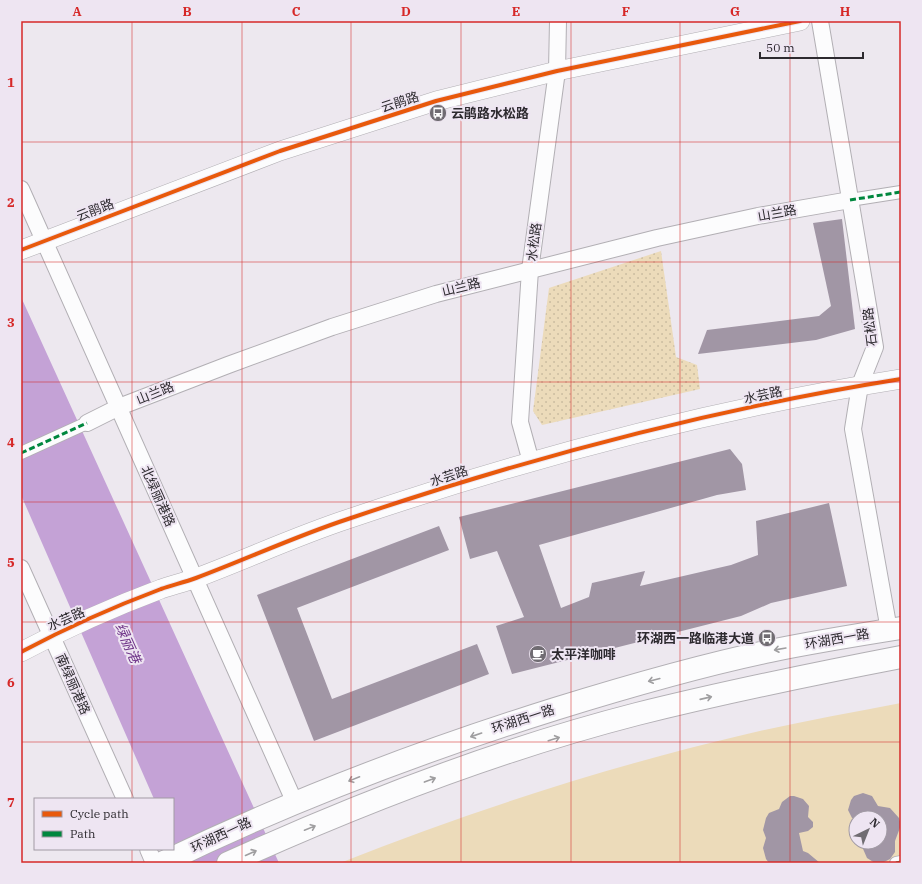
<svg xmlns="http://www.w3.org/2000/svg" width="922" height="884" font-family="'IBM Plex Serif','Noto Sans SC',serif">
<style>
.grass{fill:url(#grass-dots)}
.park{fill:#ecdbba;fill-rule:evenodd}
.water{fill:#c4a2d6}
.building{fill:#a196a5}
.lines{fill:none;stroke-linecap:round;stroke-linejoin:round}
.pedestrian-casing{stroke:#b2afb4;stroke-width:14}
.minor-casing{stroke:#b2afb4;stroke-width:18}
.tertiary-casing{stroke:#b2afb4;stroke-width:20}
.secondary-casing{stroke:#b2afb4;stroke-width:24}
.pedestrian{stroke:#fcfcfd;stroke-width:12}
.minor{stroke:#fcfcfd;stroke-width:16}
.tertiary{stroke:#fcfcfd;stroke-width:19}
.secondary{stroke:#fcfcfd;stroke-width:22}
.quiet{stroke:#00873e;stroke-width:3;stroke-dasharray:6 3;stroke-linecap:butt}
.cycleway-casing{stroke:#eee5f2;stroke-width:6}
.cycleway{stroke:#e8590c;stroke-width:4}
.oneway{stroke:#9f9ea0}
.grid{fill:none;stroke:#d62828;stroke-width:1;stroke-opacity:0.55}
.labels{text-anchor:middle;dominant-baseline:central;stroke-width:4;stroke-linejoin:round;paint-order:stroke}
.street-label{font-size:13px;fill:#2d2a2f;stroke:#eee5f2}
.poi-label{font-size:13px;font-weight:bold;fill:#2d2a2f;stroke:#eee5f2;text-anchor:start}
.water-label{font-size:14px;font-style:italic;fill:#6e3388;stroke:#eee5f2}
.neatline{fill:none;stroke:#d62828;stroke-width:1.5}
.grid-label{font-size:13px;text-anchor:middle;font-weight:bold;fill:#d62828}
</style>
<defs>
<pattern id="grass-dots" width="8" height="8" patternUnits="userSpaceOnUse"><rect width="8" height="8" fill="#ecdbba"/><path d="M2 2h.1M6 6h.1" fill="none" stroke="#cbbca0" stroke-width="1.8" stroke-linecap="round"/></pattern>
</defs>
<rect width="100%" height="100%" fill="#ede8ef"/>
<!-- grass -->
<polygon class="grass" points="661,251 676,357 697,365 700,389 542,425 533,411 549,288"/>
<!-- park -->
<path class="park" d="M901,703v160h-561c131,-52 270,-97 407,-129 51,-12 102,-21 154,-31zM856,818h24v24h-24z"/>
<!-- water -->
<polygon class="water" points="21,297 279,863 183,863 173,841 173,799 154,799 21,495"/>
<!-- building -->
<g class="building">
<polygon points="842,219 855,329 816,340 698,354 707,330 819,316 831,306 813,223"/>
<polygon points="730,449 742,464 746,490 717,495 539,545 561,608 589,597 592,583 645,571 640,586 731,565 758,555 756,521 829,503 847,586 771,603 741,616 512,674 496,626 524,617 497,551 470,559 459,517"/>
<polygon points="439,526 449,550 297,608 332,699 477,644 489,674 314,741 257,595"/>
<polygon points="863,793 872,796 878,806 890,808 899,818 901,825 895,841 895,852 890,859 882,863 875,863 867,858 860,842 880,842 880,818 852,818 848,810 851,800 854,796"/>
<polygon points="790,796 794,796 803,799 809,806 808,817 813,822 813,827 808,831 799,833 803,851 808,853 820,863 769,863 766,859 763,848 766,838 763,830 766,818 769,813 779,809 782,802"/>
</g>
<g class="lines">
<defs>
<g id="pedestrian">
<polyline points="850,200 901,192"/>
<polyline points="21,453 87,423"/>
<polyline points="896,863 901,862"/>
</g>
<g id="minor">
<polyline points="820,21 875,347 860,385 853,429 889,630"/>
<polyline points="21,189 295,803"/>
<polyline points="87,423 119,407 228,365 332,327 436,294 657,238 758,216 850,200"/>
<polyline points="531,462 520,422 530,270 557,71 558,21"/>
<polyline points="21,568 125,799"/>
<polyline points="148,849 154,863"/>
</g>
<g id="tertiary">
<polyline points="21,250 280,151 436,101 557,71 800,21"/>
<path d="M21,652c45,-24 92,-45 140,-63 12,-4 24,-7 35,-11 51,-19 100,-42 152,-59 180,-61 365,-110 553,-140"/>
</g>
<g id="secondary">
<path d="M162,863c127,-62 259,-112 393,-154 71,-22 143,-43 215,-58 43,-9 87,-16 131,-23"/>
<path d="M228,863c132,-60 269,-113 409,-149 88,-22 176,-40 264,-57"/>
</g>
</defs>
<!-- pedestrian casing -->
<use href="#pedestrian" class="pedestrian-casing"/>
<!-- minor casing -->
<use href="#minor" class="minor-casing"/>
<!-- tertiary casing -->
<use href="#tertiary" class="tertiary-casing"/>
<!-- secondary casing -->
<use href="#secondary" class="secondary-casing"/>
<!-- pedestrian -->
<use href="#pedestrian" class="pedestrian"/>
<!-- minor -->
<use href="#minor" class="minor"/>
<!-- tertiary -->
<use href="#tertiary" class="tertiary"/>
<!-- secondary -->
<use href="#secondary" class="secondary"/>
<!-- quiet -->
<g class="quiet">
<polyline points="850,200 901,192"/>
<polyline points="21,453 87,423"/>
<polyline points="896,863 901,862"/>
</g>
<defs>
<g id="cycleway">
<polyline points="21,250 280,151 436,101 557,71 800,21"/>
<path d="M21,652c45,-24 92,-45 140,-63 12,-4 24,-7 35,-11 51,-19 100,-42 152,-59 180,-61 365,-110 553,-140"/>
</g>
</defs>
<!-- cycleway casing -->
<use href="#cycleway" class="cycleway-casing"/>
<!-- cycleway -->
<use href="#cycleway" class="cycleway"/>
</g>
<!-- one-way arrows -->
<defs><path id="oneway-shaft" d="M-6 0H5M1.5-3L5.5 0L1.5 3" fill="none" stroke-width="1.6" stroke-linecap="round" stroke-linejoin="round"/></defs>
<g class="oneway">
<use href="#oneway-shaft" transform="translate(780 649) rotate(170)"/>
<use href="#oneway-shaft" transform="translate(654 680) rotate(166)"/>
<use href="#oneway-shaft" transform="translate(706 698) rotate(-13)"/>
<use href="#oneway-shaft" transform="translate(476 735) rotate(161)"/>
<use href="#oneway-shaft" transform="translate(554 739) rotate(-17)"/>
<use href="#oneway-shaft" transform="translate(354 779) rotate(158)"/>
<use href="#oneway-shaft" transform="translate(430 780) rotate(-20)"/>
<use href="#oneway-shaft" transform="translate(310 828) rotate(-22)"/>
<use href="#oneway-shaft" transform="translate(251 853) rotate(-24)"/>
</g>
<!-- grid -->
<path class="grid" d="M132,21v778M242,21v842M351,21v842M461,21v842M571,21v842M680,21v842M790,21v842M21,142h880M21,262h880M21,382h880M21,502h880M21,622h880M21,742h880M132,849v14"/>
<!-- icons -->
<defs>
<symbol id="bus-disc" viewBox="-11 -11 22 22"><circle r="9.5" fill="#706c72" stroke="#eee5f2"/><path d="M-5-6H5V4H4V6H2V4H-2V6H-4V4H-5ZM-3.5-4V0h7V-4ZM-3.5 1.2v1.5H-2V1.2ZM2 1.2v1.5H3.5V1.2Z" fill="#fff"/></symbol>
<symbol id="cafe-disc" viewBox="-11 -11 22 22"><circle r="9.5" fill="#706c72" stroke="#eee5f2"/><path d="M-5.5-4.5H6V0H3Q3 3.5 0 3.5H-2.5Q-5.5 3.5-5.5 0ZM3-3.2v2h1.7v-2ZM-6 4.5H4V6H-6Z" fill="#fff"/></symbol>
</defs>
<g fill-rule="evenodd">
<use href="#bus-disc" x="428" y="103" width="20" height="20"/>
<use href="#bus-disc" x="757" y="628" width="20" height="20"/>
<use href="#cafe-disc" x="528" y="644" width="20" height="20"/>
</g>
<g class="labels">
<!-- street labels -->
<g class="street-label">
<text transform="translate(400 102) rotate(-18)">云鹃路</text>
<text transform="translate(95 210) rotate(-21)">云鹃路</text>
<text transform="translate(777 213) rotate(-10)">山兰路</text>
<text transform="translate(534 242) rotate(-82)">水松路</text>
<text transform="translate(461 287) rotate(-14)">山兰路</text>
<text transform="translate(870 327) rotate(-97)">石松路</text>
<text transform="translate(155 393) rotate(-22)">山兰路</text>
<text transform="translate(763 395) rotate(-12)">水芸路</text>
<text transform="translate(449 476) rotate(-18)">水芸路</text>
<text transform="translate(158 496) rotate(66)">北绿丽港路</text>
<text transform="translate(66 619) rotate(-23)">水芸路</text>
<text transform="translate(837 639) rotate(-10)">环湖西一路</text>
<text transform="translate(73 684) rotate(66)">南绿丽港路</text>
<text transform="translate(523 719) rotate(-18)">环湖西一路</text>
<text transform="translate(221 835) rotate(-25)">环湖西一路</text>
</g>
<!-- poi labels -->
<g class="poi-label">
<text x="451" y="113">云鹃路水松路</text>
<text x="754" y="638" text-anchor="end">环湖西一路临港大道</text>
<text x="551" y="654">太平洋咖啡</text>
</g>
<!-- water labels -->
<g class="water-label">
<text transform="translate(128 643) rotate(66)">绿丽港</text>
</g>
</g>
<!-- border -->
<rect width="922" height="884" fill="none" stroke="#eee5f2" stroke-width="44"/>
<!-- legend -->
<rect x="34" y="798" width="140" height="52" fill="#eee5f2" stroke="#a19aa4"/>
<rect x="42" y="811" width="20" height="6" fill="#e8590c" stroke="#a19aa4"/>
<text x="70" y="818" font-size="12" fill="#2d2a2f">Cycle path</text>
<rect x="42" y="831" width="20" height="6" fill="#00873e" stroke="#a19aa4"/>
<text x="70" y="838" font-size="12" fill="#2d2a2f">Path</text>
<!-- north arrow -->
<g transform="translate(868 830) rotate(43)"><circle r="19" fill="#eee5f2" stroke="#a19aa4"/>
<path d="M0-3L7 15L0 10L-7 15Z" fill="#706c72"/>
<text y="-6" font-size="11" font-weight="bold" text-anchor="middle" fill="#2d2a2f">N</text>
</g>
<!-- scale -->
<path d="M760 52v6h103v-6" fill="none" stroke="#2d2a2f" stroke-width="2"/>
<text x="766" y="52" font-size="12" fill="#2d2a2f" stroke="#eee5f2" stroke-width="3" paint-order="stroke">50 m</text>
<rect x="22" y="22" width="878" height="840" class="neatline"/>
<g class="grid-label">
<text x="77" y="16">A</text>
<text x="187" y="16">B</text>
<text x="296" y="16">C</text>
<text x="406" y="16">D</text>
<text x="516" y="16">E</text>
<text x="626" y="16">F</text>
<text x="735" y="16">G</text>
<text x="845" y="16">H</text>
<text x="11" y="87">1</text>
<text x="11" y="207">2</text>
<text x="11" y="327">3</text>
<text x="11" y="447">4</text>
<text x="11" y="567">5</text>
<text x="11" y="687">6</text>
<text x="11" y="807">7</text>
</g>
</svg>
